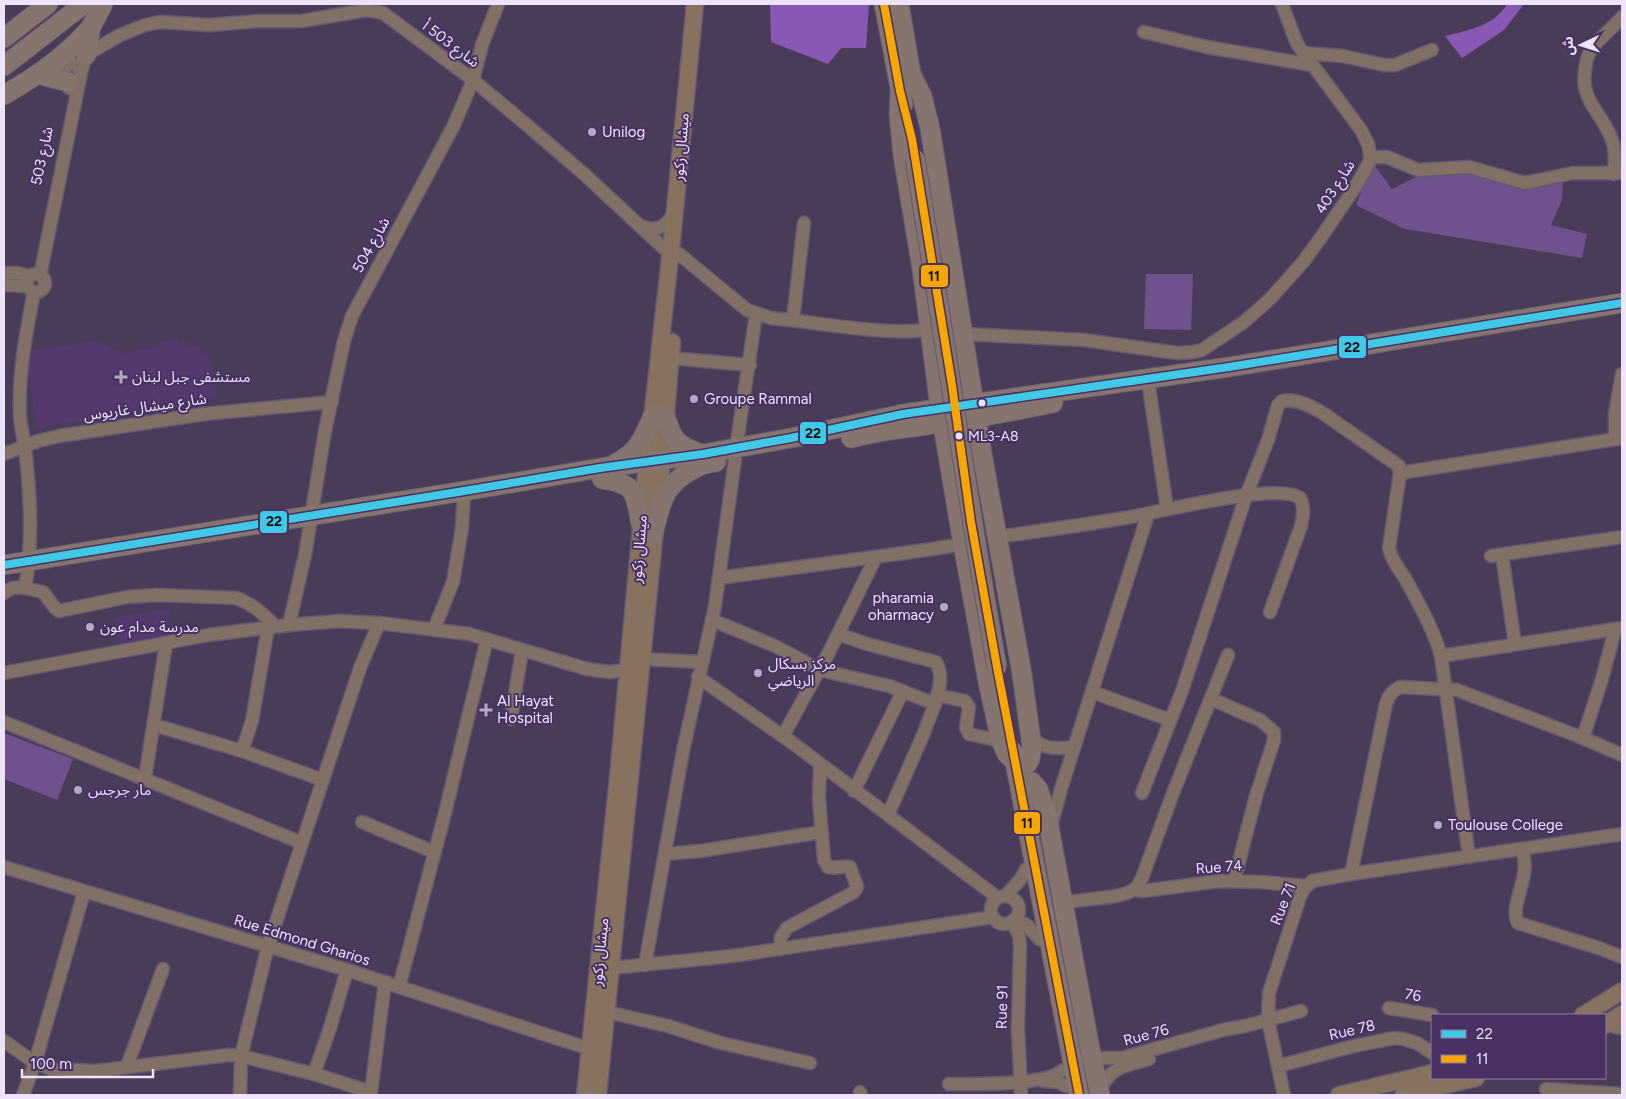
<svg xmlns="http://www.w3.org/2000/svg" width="1626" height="1099" font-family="Figtree,'Noto Sans Arabic',sans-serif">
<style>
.built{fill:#53396d}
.green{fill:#6e518d}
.forest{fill:#8758b4}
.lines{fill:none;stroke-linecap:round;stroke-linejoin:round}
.minor-casing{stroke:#645970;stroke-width:15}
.major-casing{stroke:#645970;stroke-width:19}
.highway-casing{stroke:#645970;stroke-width:21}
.minor{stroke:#807066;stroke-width:12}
.major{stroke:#877260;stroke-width:16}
.highway{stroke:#86746e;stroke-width:19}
.highway-bridge-casing{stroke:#645970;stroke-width:21;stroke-linecap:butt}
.highway-bridge{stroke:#86746e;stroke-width:19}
.bus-1-casing{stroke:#4a3163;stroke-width:11}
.bus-2-casing{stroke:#4a3163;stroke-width:11}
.bus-1{stroke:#40c8e6;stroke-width:8}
.bus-2{stroke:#f7a600;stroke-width:8}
.poi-dot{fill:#b5a9c2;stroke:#4a3163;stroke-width:2}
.bus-dot{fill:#eee3fb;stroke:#4a3163;stroke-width:2}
.labels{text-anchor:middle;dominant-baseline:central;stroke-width:4;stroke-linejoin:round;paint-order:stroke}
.bus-label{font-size:14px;fill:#eee3fb;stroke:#4a3163;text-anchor:start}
.street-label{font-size:15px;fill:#eee3fb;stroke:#4a3163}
.poi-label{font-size:15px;fill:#eee3fb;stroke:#4a3163;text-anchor:start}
.line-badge{stroke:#4a3163;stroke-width:2}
.pale-badge-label{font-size:14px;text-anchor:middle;font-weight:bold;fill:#111}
</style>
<rect width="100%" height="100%" fill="#4a3c58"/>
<!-- built -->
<g class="built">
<polygon points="177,338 178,344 188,342 189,347 200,346 201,354 207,354 217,391 215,397 180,407 36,428 26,351 95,341 123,353 157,347 159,342"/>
<polygon points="170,609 166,640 120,647 116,617"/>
</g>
<!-- green -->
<g class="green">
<polygon points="1372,162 1392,189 1422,174 1465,172 1563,181 1562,200 1551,225 1587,234 1582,258 1405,229 1356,205"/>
<polygon points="1146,274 1193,274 1191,330 1144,329"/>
<polygon points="4,733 73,759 57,800 4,779"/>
</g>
<!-- forest -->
<g class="forest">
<polygon points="770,4 869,4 866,48 841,48 828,64 771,42"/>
<path d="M1507,4h17l-20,26 -42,28 -17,-22c24,-6 49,-10 62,-32z"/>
</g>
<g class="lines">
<defs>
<g id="minor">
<polyline points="1144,32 1207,47 1312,65"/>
<polyline points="1303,53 1343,56 1384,65 1395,65 1432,50"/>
<polyline points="69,88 64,71 66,65 71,63 76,64 81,73"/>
<polyline points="1371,157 1387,157 1418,170 1469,167 1525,183 1573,173 1622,173"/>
<path d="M1614,174c1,-11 2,-24 -2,-34 -9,-27 -32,-38 -27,-70 1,-7 2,-13 5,-19 8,-12 23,-23 32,-34"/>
<path d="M641,226c17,7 26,0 34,-15"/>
<path d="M679,254l68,56 24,8c53,5 106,17 159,12"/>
<polyline points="4,273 17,273 30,276"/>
<circle cx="36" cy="283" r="9"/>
<polyline points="40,276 81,73 86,55 120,35 145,25 161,22 209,25 258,21 301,21 367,10 383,13 473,80 528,126 584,174 670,254"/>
<polyline points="4,285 27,286"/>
<path d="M34,292c-8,41 -16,82 -14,125 1,10 3,20 5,30 5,43 8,98 0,141l18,4 12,16 4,3 68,-14 30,-2 79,3c16,5 28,16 39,28"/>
<polyline points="793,320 804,223"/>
<polyline points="964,334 1084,340 1177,353 1194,352 1202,350 1244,322 1270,299 1303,262 1322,236 1356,186 1370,161 1370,154 1368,144 1361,130 1297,44 1282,4"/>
<polyline points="670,358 750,365"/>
<polyline points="1149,387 1167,509"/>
<polyline points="1615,439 1615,414 1622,374"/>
<polyline points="736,449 756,314"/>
<polyline points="4,454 38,441 59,436 204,414 332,402"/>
<polyline points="1400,473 1622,438"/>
<path d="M997,537c43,-6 85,-12 128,-19 30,-5 154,-37 175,-20 5,9 3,18 1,28l-31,86"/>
<polyline points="1502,555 1515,644"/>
<polyline points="1491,556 1622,537"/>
<polyline points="719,578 926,550 963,544"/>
<path d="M4,593c7,-6 12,-6 21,-5"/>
<polyline points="712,620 775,646 820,670 889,686 935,704 923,735 888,815"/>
<polyline points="289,625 305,555 325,431 344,341 352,316 453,127 473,80 482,45 498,4"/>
<polyline points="434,629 453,582 462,528 464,491"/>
<path d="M838,634l29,10 69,18c8,14 3,27 -1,42"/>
<polyline points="1441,656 1622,628"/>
<polyline points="642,659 702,662"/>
<polyline points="4,673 208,635 289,625 339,621 379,623 469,634 587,669 609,672 627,670"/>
<polyline points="698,677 794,744 998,898"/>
<polyline points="1092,692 1170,720"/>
<polyline points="937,695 965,701 969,707 966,728 969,734 1001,741"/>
<polyline points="1211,699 1260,720 1274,732 1274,740 1256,796 1234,881"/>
<polyline points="511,719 522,650"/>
<polyline points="4,722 302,843"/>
<polyline points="154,725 242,751 323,780"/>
<polyline points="783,736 828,654 876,557"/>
<path d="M1031,737c12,13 27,12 43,10"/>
<polyline points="1583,738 1602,679 1615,630"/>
<polyline points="242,751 252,721 268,627"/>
<polyline points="145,778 166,644"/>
<polyline points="854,791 903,691"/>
<path d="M1142,793l40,-102 64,-195 22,-56 10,-35 4,-4c13,-3 31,6 42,13l75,52 1,7 -11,75c2,12 11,22 17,32 13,24 28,50 35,76l28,201"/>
<polyline points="362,822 434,852"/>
<polyline points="1051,826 1061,789 1148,514"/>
<path d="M1521,849c13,26 -13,55 -3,74l81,25 23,9"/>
<polyline points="665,854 700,851 822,832"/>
<polyline points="4,867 347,970 590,1049"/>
<path d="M1351,874l35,-170c3,-9 6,-13 14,-17l57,3 126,48 39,17"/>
<polyline points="1135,890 1143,891 1220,881 1260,882 1306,886"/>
<polyline points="1005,896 1020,880 1026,869"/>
<circle cx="1005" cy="910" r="14"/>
<path d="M1063,904c19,-7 56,-4 70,-14 4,-2 7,-8 9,-12l31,-85 55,-138"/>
<polyline points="1015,919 1028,926 1039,939"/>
<polyline points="1012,921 1019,936 1020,944 1018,1029 1021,1095"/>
<path d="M780,949l1,-12 6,-9 67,-36 3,-5 -7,-20c-7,-2 -14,2 -22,0l-4,-7 -5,-61 1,-34"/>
<polyline points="645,965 683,751 715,606 735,459"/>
<polyline points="611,968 732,956 993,917"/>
<polyline points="399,987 444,817 487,639"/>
<polyline points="1389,1008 1432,1015"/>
<polyline points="607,1012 668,1026 721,1043 810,1063"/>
<polyline points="1605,1020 1615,1027 1622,1028"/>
<polyline points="4,1041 35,1063 52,1069 96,1071 229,1055 241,1056 314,1074 371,1092 371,1095"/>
<polyline points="1091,1054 1101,1058 1122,1058 1223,1030 1245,1026 1301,1011"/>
<polyline points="127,1066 163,969"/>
<polyline points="1278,1066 1354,1046 1394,1038 1403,1039 1417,1043 1432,1053"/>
<polyline points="314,1074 330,1028 347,970"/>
<polyline points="1043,1081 1057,1082 1066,1086"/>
<path d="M949,1084c25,0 97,2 114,-14"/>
<polyline points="1546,1089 1622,1094"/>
<polyline points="371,1092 385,982"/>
<polyline points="860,1092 861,1095"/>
<path d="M1100,1093c7,-26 26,-27 49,-34"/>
<polyline points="23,1095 35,1063 84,892"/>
<polyline points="240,1095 241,1056 268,946 360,668 379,623"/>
<polyline points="1284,1095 1268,1020 1269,993 1300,897 1304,889 1312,881 1351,874 1622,834"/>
</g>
<g id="major">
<polyline points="1583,1015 1622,991"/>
<polyline points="1605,1025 1622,1014"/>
<polyline points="585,1095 618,777 646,473 672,240 695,4"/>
<polyline points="598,1095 662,460 672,342"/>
<polyline points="1339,1095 1432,1073"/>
<polyline points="1403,1095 1476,1078"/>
</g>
<g id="highway">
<polyline points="884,4 903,104"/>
<polyline points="899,4 913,85"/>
<polyline points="4,38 48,4"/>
<polyline points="86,55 91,27 103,4"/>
<polyline points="4,66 84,4"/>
<polyline points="38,74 68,82"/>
<polyline points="911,74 922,96 930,128 981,448 1021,668 1032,747 1030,759 1027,764"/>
<polyline points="900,91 899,115 903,156 922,269 940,408 963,544 988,682 1001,741 1007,754 1015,762"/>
<path d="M4,95c33,-19 62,-39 87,-68"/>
<path d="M665,415c7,25 12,31 37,39"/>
<polyline points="851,438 884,431 976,418 1053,403"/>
<path d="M616,463c23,-11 27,-25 37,-47"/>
<path d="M602,479c36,6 32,13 39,45"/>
<path d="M653,534c8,-29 9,-47 37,-63 9,-5 15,-8 26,-9"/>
<polyline points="4,565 464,491 600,468 703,454 791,438 903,414 1229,367 1622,303"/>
<polyline points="1013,752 1079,1095"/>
<polyline points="1032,782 1038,789 1047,816 1091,1054 1100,1095"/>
</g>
</defs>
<!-- minor casing -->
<use href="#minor" class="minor-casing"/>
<!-- major casing -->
<use href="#major" class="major-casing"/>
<!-- highway casing -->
<use href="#highway" class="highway-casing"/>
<!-- minor -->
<use href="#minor" class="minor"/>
<!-- major -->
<use href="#major" class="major"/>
<!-- highway -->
<use href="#highway" class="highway"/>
<defs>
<path id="highway-bridge" d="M915,159c28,169 52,339 82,508"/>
</defs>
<!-- highway-bridge casing -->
<use href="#highway-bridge" class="highway-bridge-casing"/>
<!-- highway-bridge -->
<use href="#highway-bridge" class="highway-bridge"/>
<defs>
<polyline id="bus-1" points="4,565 464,491 600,468 703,454 791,438 903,414 1229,367 1622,303"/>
<polyline id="bus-2" points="884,4 900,91 912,139 952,385 971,522 997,667 1079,1095"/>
</defs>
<!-- bus-1 casing -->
<use href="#bus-1" class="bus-1-casing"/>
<!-- bus-2 casing -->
<use href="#bus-2" class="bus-2-casing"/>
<!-- bus-1 -->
<use href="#bus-1" class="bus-1"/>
<!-- bus-2 -->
<use href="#bus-2" class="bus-2"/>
</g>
<!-- markers -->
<g class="poi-dot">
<circle cx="592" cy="132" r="5"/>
<path d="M118.5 369.5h5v5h5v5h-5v5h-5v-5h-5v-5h5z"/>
<circle cx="694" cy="399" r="5"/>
<circle cx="944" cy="607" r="5"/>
<circle cx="90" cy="627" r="5"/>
<circle cx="758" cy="673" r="5"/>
<path d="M483.5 702.5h5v5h5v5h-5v5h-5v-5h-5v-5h5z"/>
<circle cx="78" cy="790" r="5"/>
<circle cx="1438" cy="825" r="5"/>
</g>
<g class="bus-dot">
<circle cx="982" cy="403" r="4.5"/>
<circle cx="959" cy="436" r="4.5"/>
</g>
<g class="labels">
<!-- bus labels -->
<g class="bus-label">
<text x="968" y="436">ML3-A8</text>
</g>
<!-- street labels -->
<g class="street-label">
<text transform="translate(451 44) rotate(37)">شارع 503 أ</text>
<text transform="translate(681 147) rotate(-85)">ميشال زكور</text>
<text transform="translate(42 156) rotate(-78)">شارع 503</text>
<text transform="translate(1335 187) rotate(-58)">شارع 403</text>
<text transform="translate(371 245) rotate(-61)">شارع 504</text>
<text transform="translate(145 407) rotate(-8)">شارع ميشال غاريوس</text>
<text transform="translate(639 549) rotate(-85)">ميشال زكور</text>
<text transform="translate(1219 867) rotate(-4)">Rue 74</text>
<text transform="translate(1283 904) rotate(-68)">Rue 71</text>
<text transform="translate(302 940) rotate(17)">Rue Edmond Gharios</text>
<text transform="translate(600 952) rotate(-84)">ميشال زكور</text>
<text transform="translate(1413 995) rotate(9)">76</text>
<text transform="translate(1002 1007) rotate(-89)">Rue 91</text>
<text transform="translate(1352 1030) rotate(-13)">Rue 78</text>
<text transform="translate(1146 1035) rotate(-15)">Rue 76</text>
</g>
<!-- poi labels -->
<g class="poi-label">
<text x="602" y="132">Unilog</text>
<text x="132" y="377">مستشفى جبل لبنان</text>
<text x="704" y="399">Groupe Rammal</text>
<text x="934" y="598" text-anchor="end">pharamia<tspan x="934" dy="17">oharmacy</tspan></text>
<text x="100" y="627">مدرسة مدام عون</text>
<text x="768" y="664">مركز بسكال<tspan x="768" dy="17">الرياضي</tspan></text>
<text x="497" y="701">Al Hayat<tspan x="497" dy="17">Hospital</tspan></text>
<text x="88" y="790">مار جرجس</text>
<text x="1448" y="825">Toulouse College</text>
</g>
</g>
<g class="line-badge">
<rect x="920" y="264" width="29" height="24" rx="5" fill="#f7a600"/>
<rect x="1338" y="335" width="29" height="24" rx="5" fill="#40c8e6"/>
<rect x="799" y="421" width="28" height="24" rx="5" fill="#40c8e6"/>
<rect x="259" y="510" width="29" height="24" rx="5" fill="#40c8e6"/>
<rect x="1013" y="811" width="28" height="24" rx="5" fill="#f7a600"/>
</g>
<g class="pale-badge-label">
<text x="934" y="281">11</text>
<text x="1352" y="352">22</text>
<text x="813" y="438">22</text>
<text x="274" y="526">22</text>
<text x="1027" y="828">11</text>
</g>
<!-- border -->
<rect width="1626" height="1099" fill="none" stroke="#eee3fb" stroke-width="10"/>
<!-- legend -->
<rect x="1431" y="1014" width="175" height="65" fill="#4a3163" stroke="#8c78a0"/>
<rect x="1441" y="1030" width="25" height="8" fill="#40c8e6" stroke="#8c78a0"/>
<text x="1476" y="1039" font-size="15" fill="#eee3fb">22</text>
<rect x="1441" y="1055" width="25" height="8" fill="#f7a600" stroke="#8c78a0"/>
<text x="1476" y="1064" font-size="15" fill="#eee3fb">11</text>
<!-- north arrow -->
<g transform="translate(1581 45) rotate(266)" stroke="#4a3163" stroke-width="4" paint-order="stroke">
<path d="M0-4L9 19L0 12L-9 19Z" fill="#eee3fb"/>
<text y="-8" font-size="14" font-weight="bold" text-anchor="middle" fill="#eee3fb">ش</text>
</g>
<!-- scale -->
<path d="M22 1069v8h131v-8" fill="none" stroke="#eee3fb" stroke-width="2.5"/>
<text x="30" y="1069" font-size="15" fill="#eee3fb" stroke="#4a3163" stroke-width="4" paint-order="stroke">100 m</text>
</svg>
